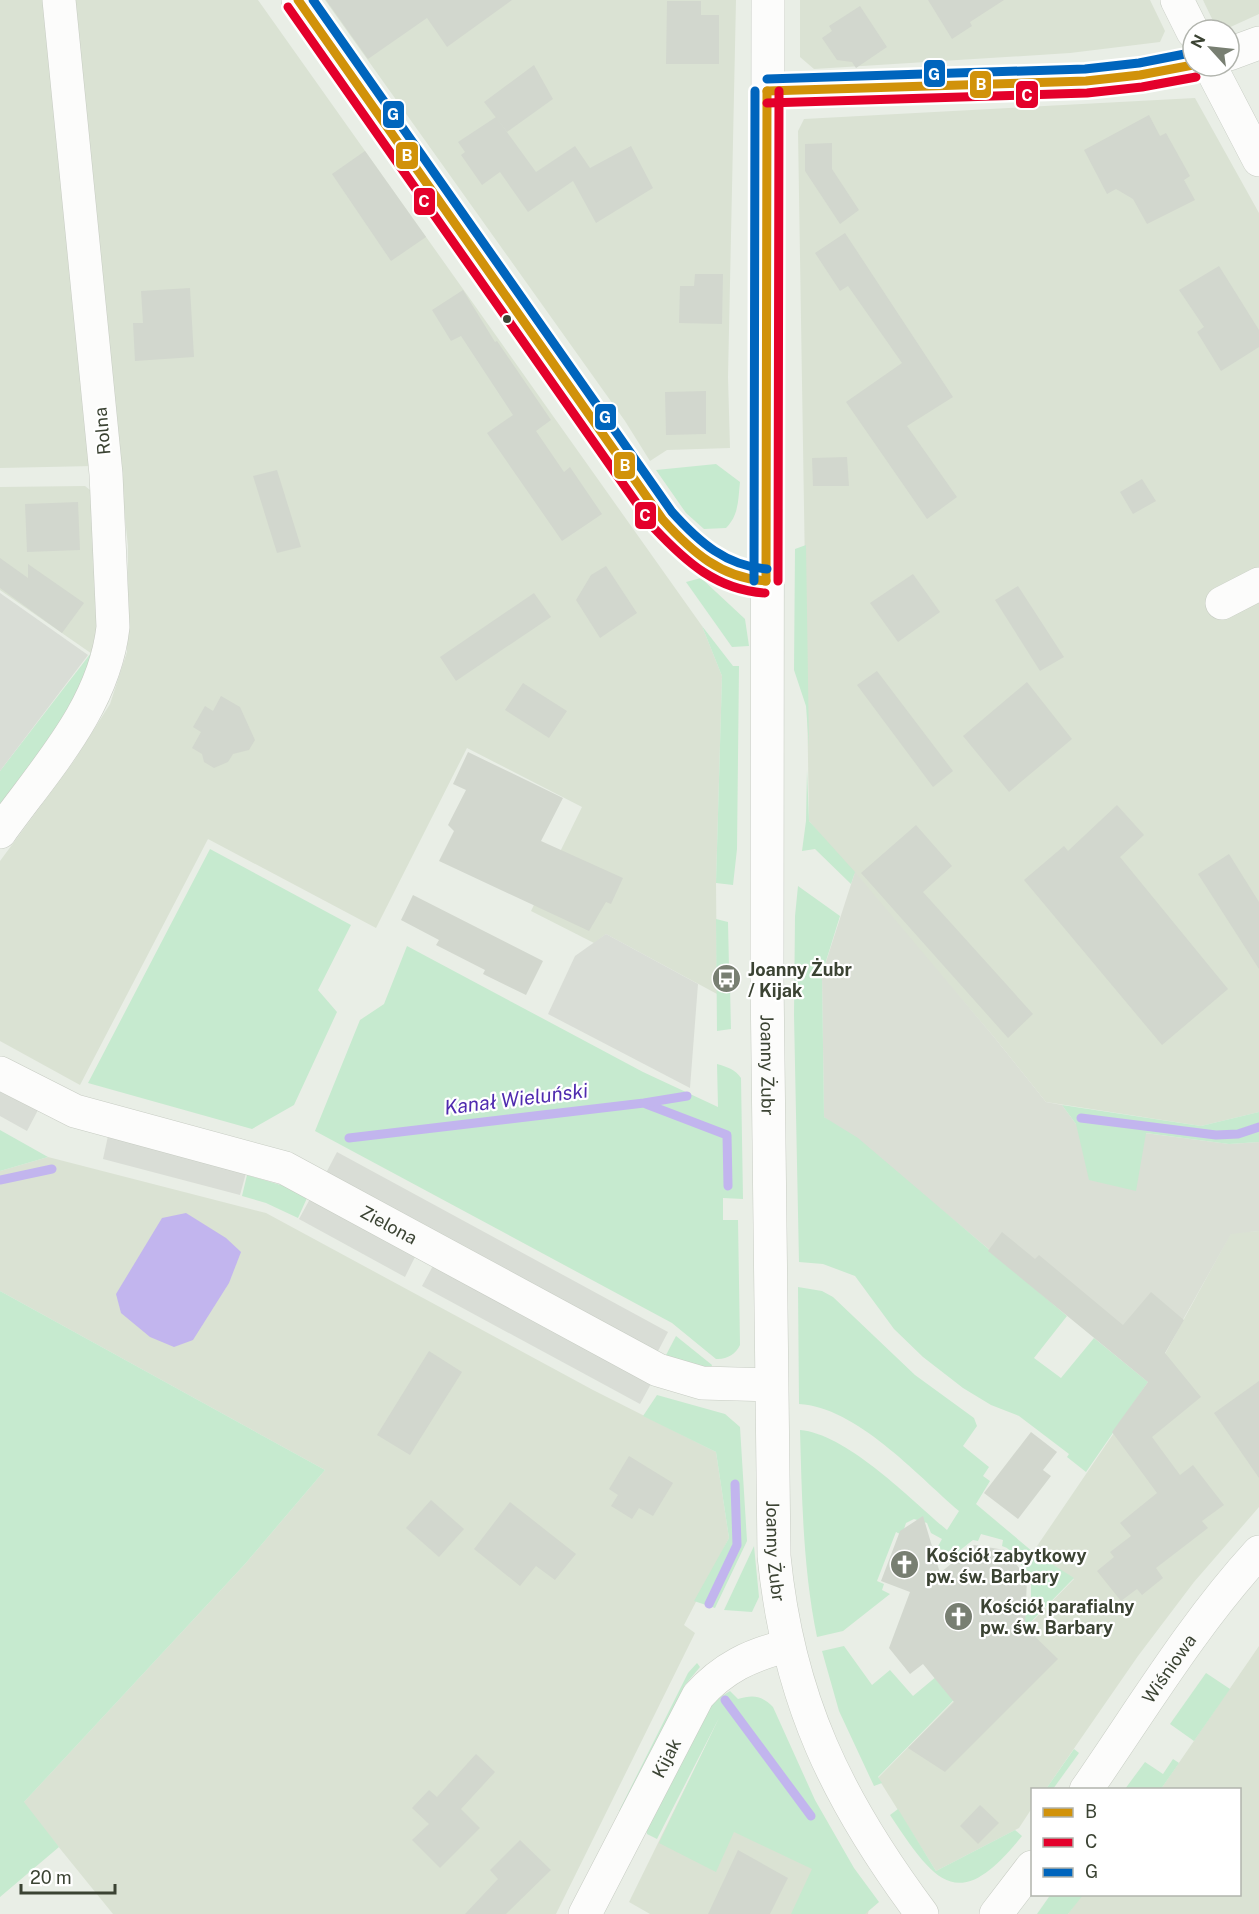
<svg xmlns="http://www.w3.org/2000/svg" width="1259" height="1914" font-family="'Public Sans',sans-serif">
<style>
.residential{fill:#dae2d3}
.industrial{fill:#dadfd5}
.green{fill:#c6eacf}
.parking{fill:#d9ddd6}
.water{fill:#c2b5ee}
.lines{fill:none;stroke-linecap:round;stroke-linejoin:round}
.stream{stroke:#c2b5ee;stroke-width:9}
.building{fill:#d2d7ce}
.minor-casing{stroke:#c7ccc3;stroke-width:34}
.tertiary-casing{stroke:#c7ccc3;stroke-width:34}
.minor{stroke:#fcfcfb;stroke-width:33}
.tertiary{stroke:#fcfcfb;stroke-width:33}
.bus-1-casing{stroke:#fff;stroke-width:14}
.bus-2-casing{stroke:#fff;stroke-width:14}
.bus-3-casing{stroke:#fff;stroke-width:14}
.bus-1{stroke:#d1920a;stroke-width:9}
.bus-2{stroke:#e4002b;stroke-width:9}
.bus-3{stroke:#0065bd;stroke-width:9}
.bus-dot{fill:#3b4333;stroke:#fff;stroke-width:2}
.labels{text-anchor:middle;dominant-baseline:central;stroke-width:4.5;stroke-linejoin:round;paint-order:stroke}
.street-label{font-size:18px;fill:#3b4333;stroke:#fff}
.poi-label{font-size:18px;font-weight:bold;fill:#3b4333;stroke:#fff;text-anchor:start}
.water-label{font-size:20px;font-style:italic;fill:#4f2baf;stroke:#fff}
.line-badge{stroke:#fff;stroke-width:2}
.badge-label{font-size:16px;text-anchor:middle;font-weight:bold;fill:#fff}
</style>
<rect width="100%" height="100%" fill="#e9eee6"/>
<!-- residential -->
<g class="residential">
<polygon points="0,0 49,0 94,466 0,468"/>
<polygon points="73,0 258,0 702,626 722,676 716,883 717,994 606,934 594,943 531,911 582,807 467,748 376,928 208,839 80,1085 0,1041 0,861 74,761 110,704 127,652 128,546 74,45"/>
<polygon points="325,0 736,0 728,377 730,448 667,450 650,461 625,421"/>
<polygon points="800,0 1150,0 1165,31 1160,42 1070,53 814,69 800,57"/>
<polygon points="1203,0 1259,0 1259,14 1226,29 1215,25"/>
<polygon points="1195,98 1259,213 1259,1112 1201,1126 1046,1102 994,1037 809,821 798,131 804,119"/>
<polygon points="85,486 95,494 101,603 95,656 0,590 0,487"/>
<polygon points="48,1157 266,1213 593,1390 716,1452 729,1538 684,1625 695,1633 556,1914 113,1914 23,1803 245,1564 325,1470 0,1291 0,1171"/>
<polygon points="1259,1231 1259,1507 1194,1582 1138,1656 1046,1789 1032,1790 1032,1808 1019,1828 936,1871 878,1778 1074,1579 1033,1552 1154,1374 1231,1233"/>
<polygon points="1259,1646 1259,1914 1068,1914 1082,1895 1240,1894 1240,1790 1161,1789"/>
<polygon points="719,1719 869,1908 868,1914 650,1914 629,1902"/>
</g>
<!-- industrial -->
<polygon class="industrial" points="855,872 994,1037 1046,1102 1062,1105 1076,1124 1229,1144 1259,1142 1259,1231 1231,1234 1148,1382 901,1176 824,1117 822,974"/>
<!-- green -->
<g class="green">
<path d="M716,464l24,18c-2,18 -1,33 -14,46l-22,1 -18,-16 -30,-43z"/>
<polygon points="806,545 809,747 806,706 794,670 795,549"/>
<polygon points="701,578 745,619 749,646 732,647 686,582"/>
<polygon points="702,626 733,666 739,666 737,849 733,885 716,883 722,676"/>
<polygon points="91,653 95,656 84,685 0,811 0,771"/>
<polygon points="807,770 809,821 855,872 851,884 815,849 802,851 806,821"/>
<polygon points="210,849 351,925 318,990 337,1012 294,1105 252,1129 88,1083"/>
<polygon points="798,886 840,916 822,974 824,1117 858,1138 1067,1316 1034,1358 1061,1378 1094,1338 1148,1382 1086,1472 1067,1457 1069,1454 1019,1416 991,1405 963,1388 923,1357 894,1329 855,1276 823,1264 799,1262 794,1015 795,916"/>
<polygon points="716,919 728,922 729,968 723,968 724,987 730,987 731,1029 717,1031"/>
<path d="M407,946l236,126 75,35 -1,-43c10,3 18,5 24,14l2,121 -20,-1v22h15l2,125c-4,9 -14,15 -24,14l-44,-36 -357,-192 45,-111 24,-16z"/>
<polygon points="1062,1105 1201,1126 1259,1112 1259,1142 1229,1144 1146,1133 1136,1191 1089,1180 1076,1124"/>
<polygon points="0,1130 48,1157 0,1171"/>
<polygon points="247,1175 284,1186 307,1198 298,1218 266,1203 242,1196"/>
<path d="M798,1287l24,4 11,6 82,78 59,43 3,8 -14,20 26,21 -6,9 7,5 -14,23 57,48 41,26 -196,199 4,6 -8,3 -35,-75 -17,-60 22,-5 28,39 18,-15 23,26 30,-25 88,-61v-34l-24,-28 -5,-2 1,-6 -22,-6 -3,7 -5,-1 -18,14 -18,-6 5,-9 -11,-6 -4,-10 -13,-4 -8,4 -4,12 -6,-3 -19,49 7,3 -2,6 8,4 -47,37 -26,6c-14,-68 -15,-137 -17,-207 47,4 110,69 147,100l12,-19c-43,-37 -103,-104 -160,-107z"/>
<polygon points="0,1291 325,1470 245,1564 24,1802 59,1847 0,1897"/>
<polygon points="676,1336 712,1365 711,1369 665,1357"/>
<polygon points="657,1395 725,1414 740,1427 747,1541 715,1608 694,1601 729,1538 716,1452 643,1416"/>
<polygon points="754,1546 759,1597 752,1612 724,1610"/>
<polygon points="697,1663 700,1667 685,1685 622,1813 619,1811 688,1673"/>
<polygon points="1206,1673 1230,1689 1194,1741 1170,1724"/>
<path d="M730,1691l8,8c14,-4 24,-4 35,8l42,93 39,68 25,34 -14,12h-74l21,-45 -78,-37 -18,40 -57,-29 60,-125 -62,121 -10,-5 -1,-7 65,-124z"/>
<polygon points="1074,1749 1079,1753 1053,1789 1046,1789"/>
<polygon points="1173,1759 1179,1763 1161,1789 1125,1789 1145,1762 1163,1774"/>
<path d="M898,1809l38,62 79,-41 7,6c-63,78 -85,50 -132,-21z"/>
<polygon points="1051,1894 1083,1894 1083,1895 1068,1914 1037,1914"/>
</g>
<!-- parking -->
<g class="parking">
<polygon points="0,593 88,655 0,771"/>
<polygon points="606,934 698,984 690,1088 548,1014 575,956"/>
<polygon points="0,1089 38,1110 27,1131 0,1116"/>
<polygon points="108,1136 246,1173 240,1195 103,1159"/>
<polygon points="337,1152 668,1332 657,1353 326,1173"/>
<polygon points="311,1197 416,1255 405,1277 299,1219"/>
<polygon points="434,1264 652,1382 640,1404 422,1286"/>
</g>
<!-- water -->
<polygon class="water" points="186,1213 226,1238 241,1252 229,1283 193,1340 174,1347 150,1337 121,1313 116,1294 162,1218"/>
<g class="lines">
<!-- stream -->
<g class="stream">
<polyline points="646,1104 727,1135 728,1186"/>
<polyline points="1081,1118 1216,1135 1238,1134 1259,1127"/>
<polyline points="349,1138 644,1103 687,1096"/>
<polyline points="0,1180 52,1169"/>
<polyline points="709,1604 737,1545 735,1484"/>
<polyline points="725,1700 811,1816"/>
</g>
</g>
<!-- building -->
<g class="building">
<polygon points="326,0 512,0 447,47 427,18 368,59"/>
<polygon points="928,0 1004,0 970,22 972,26 952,39"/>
<polygon points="667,1 701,1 701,15 719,15 719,64 666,64"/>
<polygon points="860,6 887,47 856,68 852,62 837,60 822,38 832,31 829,26"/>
<polygon points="534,65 553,99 507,132 484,102"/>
<polygon points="1149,115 1160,136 1166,133 1190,176 1184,180 1195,200 1147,224 1133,199 1116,189 1107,194 1084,150"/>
<polygon points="496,117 536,172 575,146 590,168 631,146 653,188 596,223 573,181 528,212 500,172 482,185 461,155 465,152 458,142"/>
<polygon points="832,143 832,169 859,210 840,224 805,171 805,144"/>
<polygon points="365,151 426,237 391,261 332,174"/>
<polygon points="845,233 953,397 907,426 957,497 927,519 846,402 902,363 848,286 840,291 815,253"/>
<polygon points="1219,266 1259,330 1259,347 1221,371 1197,332 1204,327 1179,290"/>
<polygon points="695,274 723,274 722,324 679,323 680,286 694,286"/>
<polygon points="190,288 194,357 135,361 133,323 143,323 141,291"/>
<polygon points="463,290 495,342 497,341 551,420 536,431 564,472 570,467 602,514 562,541 487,433 513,415 461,336 451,341 432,310"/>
<polygon points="706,391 706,434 666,435 665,392"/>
<polygon points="847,457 849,486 813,486 812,458"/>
<polygon points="277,470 301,547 277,553 253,476"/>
<polygon points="1142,479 1156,501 1133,514 1120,492"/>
<polygon points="78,502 80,550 27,552 25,504"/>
<polygon points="0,558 28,578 28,564 84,603 62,633 0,588"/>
<polygon points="606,566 637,613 600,638 576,600 591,575"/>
<polygon points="913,574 940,612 898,642 870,603"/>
<polygon points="1018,586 1064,657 1040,671 995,600"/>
<polygon points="534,593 551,617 456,681 440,657"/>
<polygon points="877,671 953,771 933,787 857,685"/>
<polygon points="1027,682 1072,739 1009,792 963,736"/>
<polygon points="523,683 567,711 549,738 505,710"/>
<polygon points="221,696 240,707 255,740 249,750 233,754 228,762 214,768 204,762 202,754 192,748 201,732 193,727 205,706 213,711"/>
<polygon points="468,752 563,798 541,841 623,878 611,904 606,902 589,931 439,861 454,831 448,825 466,790 453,784"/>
<polygon points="1117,805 1144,835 1120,857 1228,989 1162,1045 1024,880 1064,846 1068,851"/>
<polygon points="916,825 952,866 923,892 1033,1014 1008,1038 861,873"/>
<polygon points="1229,854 1259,902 1259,969 1198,874"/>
<polygon points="413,895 543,961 526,995 483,974 485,970 436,945 439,940 401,920"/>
<polygon points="1002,1232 1035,1259 1039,1255 1123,1325 1151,1292 1184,1320 1165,1353 1201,1397 1152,1437 1180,1475 1193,1465 1224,1505 1202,1521 1208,1528 1156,1568 1163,1578 1142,1595 1137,1589 1121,1601 1097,1571 1114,1557 1110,1552 1131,1536 1120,1523 1157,1493 1112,1432 1148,1382 988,1251"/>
<polygon points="429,1351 462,1372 410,1455 377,1435"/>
<polygon points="1259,1381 1259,1478 1214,1413"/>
<polygon points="1031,1432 1057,1452 1043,1470 1051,1476 1018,1519 984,1493"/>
<polygon points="629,1456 673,1483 653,1516 639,1508 632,1519 611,1506 618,1495 609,1489"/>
<polygon points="431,1500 464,1529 439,1557 406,1528"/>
<polygon points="510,1502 576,1554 555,1580 536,1566 520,1586 474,1549"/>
<polygon points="923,1516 940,1573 974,1545 1005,1550 1027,1578 1025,1627 1058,1659 945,1772 908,1748 954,1702 923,1664 910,1674 889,1648 910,1592 881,1581 900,1531"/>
<polygon points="476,1754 495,1772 461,1809 480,1828 440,1868 412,1840 429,1824 412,1808 429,1790 437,1797"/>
<polygon points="980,1805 999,1823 978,1844 960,1826"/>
<polygon points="520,1840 551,1870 506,1914 465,1914 498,1879 490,1870"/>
<polygon points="738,1850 788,1878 770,1914 708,1914"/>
</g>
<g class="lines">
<defs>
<g id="minor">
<path d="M298,0l365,520c28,31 59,62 103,61"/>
<polyline points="1177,0 1193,32"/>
<polyline points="1229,54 1259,43"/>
<polyline points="1210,66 1259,160"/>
<path d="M767,91c71,1 141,-3 211,-6 71,-3 146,-2 215,-20"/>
<polyline points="1222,603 1259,584"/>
<path d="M0,832c46,-64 104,-125 113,-205l-7,-153 -47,-474"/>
<path id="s1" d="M0,1073l75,38 210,57 373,202 44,13 68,2"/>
<path id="s2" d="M1086,1790c56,-81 107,-166 173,-238"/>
<path id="s3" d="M585,1914l113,-218c25,-28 52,-41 89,-50"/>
<polyline points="996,1914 1032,1867"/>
</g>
<g id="tertiary">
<path id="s4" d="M768,0l-1,977 7,579c14,143 63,244 148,358"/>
</g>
</defs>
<!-- minor casing -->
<use href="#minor" class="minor-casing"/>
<!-- tertiary casing -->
<use href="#tertiary" class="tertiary-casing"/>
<!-- minor -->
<use href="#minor" class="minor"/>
<!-- tertiary -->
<use href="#tertiary" class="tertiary"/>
<defs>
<g id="bus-1">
<path d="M298,0l365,520c29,32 58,58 103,61"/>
<polyline points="767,91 1086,81 1140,75 1193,65"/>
<polyline points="766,581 767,91"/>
</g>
<g id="bus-2">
<path d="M288,7l366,521c32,34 63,62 111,65"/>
<polyline points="767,103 1087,93 1142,87 1196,77"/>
<polyline points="778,581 779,91"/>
</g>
<g id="bus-3">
<path d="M313,0l359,512c27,30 54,54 95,57"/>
<polyline points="767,79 1085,69 1139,63 1190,53"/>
<polyline points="754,581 755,91"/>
</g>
</defs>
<!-- bus-1 casing -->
<use href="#bus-1" class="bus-1-casing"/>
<!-- bus-2 casing -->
<use href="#bus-2" class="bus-2-casing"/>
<!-- bus-3 casing -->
<use href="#bus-3" class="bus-3-casing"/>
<!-- bus-1 -->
<use href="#bus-1" class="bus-1"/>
<!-- bus-2 -->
<use href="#bus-2" class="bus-2"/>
<!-- bus-3 -->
<use href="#bus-3" class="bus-3"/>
</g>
<!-- icons -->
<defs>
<symbol id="bus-disc" viewBox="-11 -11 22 22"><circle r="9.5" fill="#787f72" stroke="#fff"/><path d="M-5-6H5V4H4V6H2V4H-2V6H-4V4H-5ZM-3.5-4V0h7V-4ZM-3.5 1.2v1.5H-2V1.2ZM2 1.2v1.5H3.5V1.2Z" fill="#fff"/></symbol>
<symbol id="church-disc" viewBox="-11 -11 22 22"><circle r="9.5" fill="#787f72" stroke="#fff"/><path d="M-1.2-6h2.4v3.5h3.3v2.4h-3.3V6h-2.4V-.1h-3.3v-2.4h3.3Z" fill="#fff"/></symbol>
</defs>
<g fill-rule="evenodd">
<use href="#bus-disc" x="710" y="962" width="33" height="33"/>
<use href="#church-disc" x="888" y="1548" width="33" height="33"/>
<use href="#church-disc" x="942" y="1600" width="33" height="33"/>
</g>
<!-- markers -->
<circle class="bus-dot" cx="507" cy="319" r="5"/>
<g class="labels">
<!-- street labels -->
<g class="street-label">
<text transform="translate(102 431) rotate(-95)">Rolna</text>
<text stroke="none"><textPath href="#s4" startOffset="1065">Joanny Żubr</textPath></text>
<text stroke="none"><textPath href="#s1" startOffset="420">Zielona</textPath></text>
<text stroke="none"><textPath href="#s4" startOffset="1551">Joanny Żubr</textPath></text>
<text stroke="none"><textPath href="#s2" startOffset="147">Wiśniowa</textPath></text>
<text stroke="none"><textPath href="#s3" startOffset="176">Kijak</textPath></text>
</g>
<!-- poi labels -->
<g class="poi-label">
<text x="748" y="969">Joanny Żubr<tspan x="748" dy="21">/ Kijak</tspan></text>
<text x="926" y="1555">Kościół zabytkowy<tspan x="926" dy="21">pw. św. Barbary</tspan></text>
<text x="980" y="1606">Kościół parafialny<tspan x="980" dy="21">pw. św. Barbary</tspan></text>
</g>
<!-- water labels -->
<g class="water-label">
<text transform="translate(516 1099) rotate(-7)">Kanał Wieluński</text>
</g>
</g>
<g class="line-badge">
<rect x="923" y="59" width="23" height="29" rx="6" fill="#0065bd"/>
<rect x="969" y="70" width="23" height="29" rx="6" fill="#d1920a"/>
<rect x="1015" y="80" width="24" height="29" rx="6" fill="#e4002b"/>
<rect x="382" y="100" width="23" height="29" rx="6" fill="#0065bd"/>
<rect x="395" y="141" width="24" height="29" rx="6" fill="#d1920a"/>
<rect x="413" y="187" width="23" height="29" rx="6" fill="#e4002b"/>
<rect x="594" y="403" width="23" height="28" rx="6" fill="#0065bd"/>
<rect x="613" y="451" width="23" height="29" rx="6" fill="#d1920a"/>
<rect x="634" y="501" width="23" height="29" rx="6" fill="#e4002b"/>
</g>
<g class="badge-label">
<text x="934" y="80">G</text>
<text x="981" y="90">B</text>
<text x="1027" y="101">C</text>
<text x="393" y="120">G</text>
<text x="407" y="161">B</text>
<text x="424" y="207">C</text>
<text x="605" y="423">G</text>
<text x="625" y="471">B</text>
<text x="645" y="521">C</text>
</g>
<!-- legend -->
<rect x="1031" y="1788" width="210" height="108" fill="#ffffff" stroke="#b1b4ad" stroke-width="1.5"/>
<rect x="1043" y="1808" width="30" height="9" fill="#d1920a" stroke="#b1b4ad" stroke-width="1.5"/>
<text x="1085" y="1818" font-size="18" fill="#3b4333">B</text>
<rect x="1043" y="1838" width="30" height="9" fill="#e4002b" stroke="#b1b4ad" stroke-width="1.5"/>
<text x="1085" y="1848" font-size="18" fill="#3b4333">C</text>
<rect x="1043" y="1868" width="30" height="9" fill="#0065bd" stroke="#b1b4ad" stroke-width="1.5"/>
<text x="1085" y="1878" font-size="18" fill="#3b4333">G</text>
<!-- north arrow -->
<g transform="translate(1211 48) rotate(297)"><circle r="28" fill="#ffffff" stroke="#b1b4ad" stroke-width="1.5"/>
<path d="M0-4.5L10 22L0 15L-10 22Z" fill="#787f72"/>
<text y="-9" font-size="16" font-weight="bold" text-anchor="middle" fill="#3b4333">N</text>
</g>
<!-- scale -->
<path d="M21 1884v9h94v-9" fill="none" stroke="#3b4333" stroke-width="3"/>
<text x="30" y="1884" font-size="18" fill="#3b4333" stroke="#ffffff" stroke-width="4.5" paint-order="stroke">20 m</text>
</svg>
